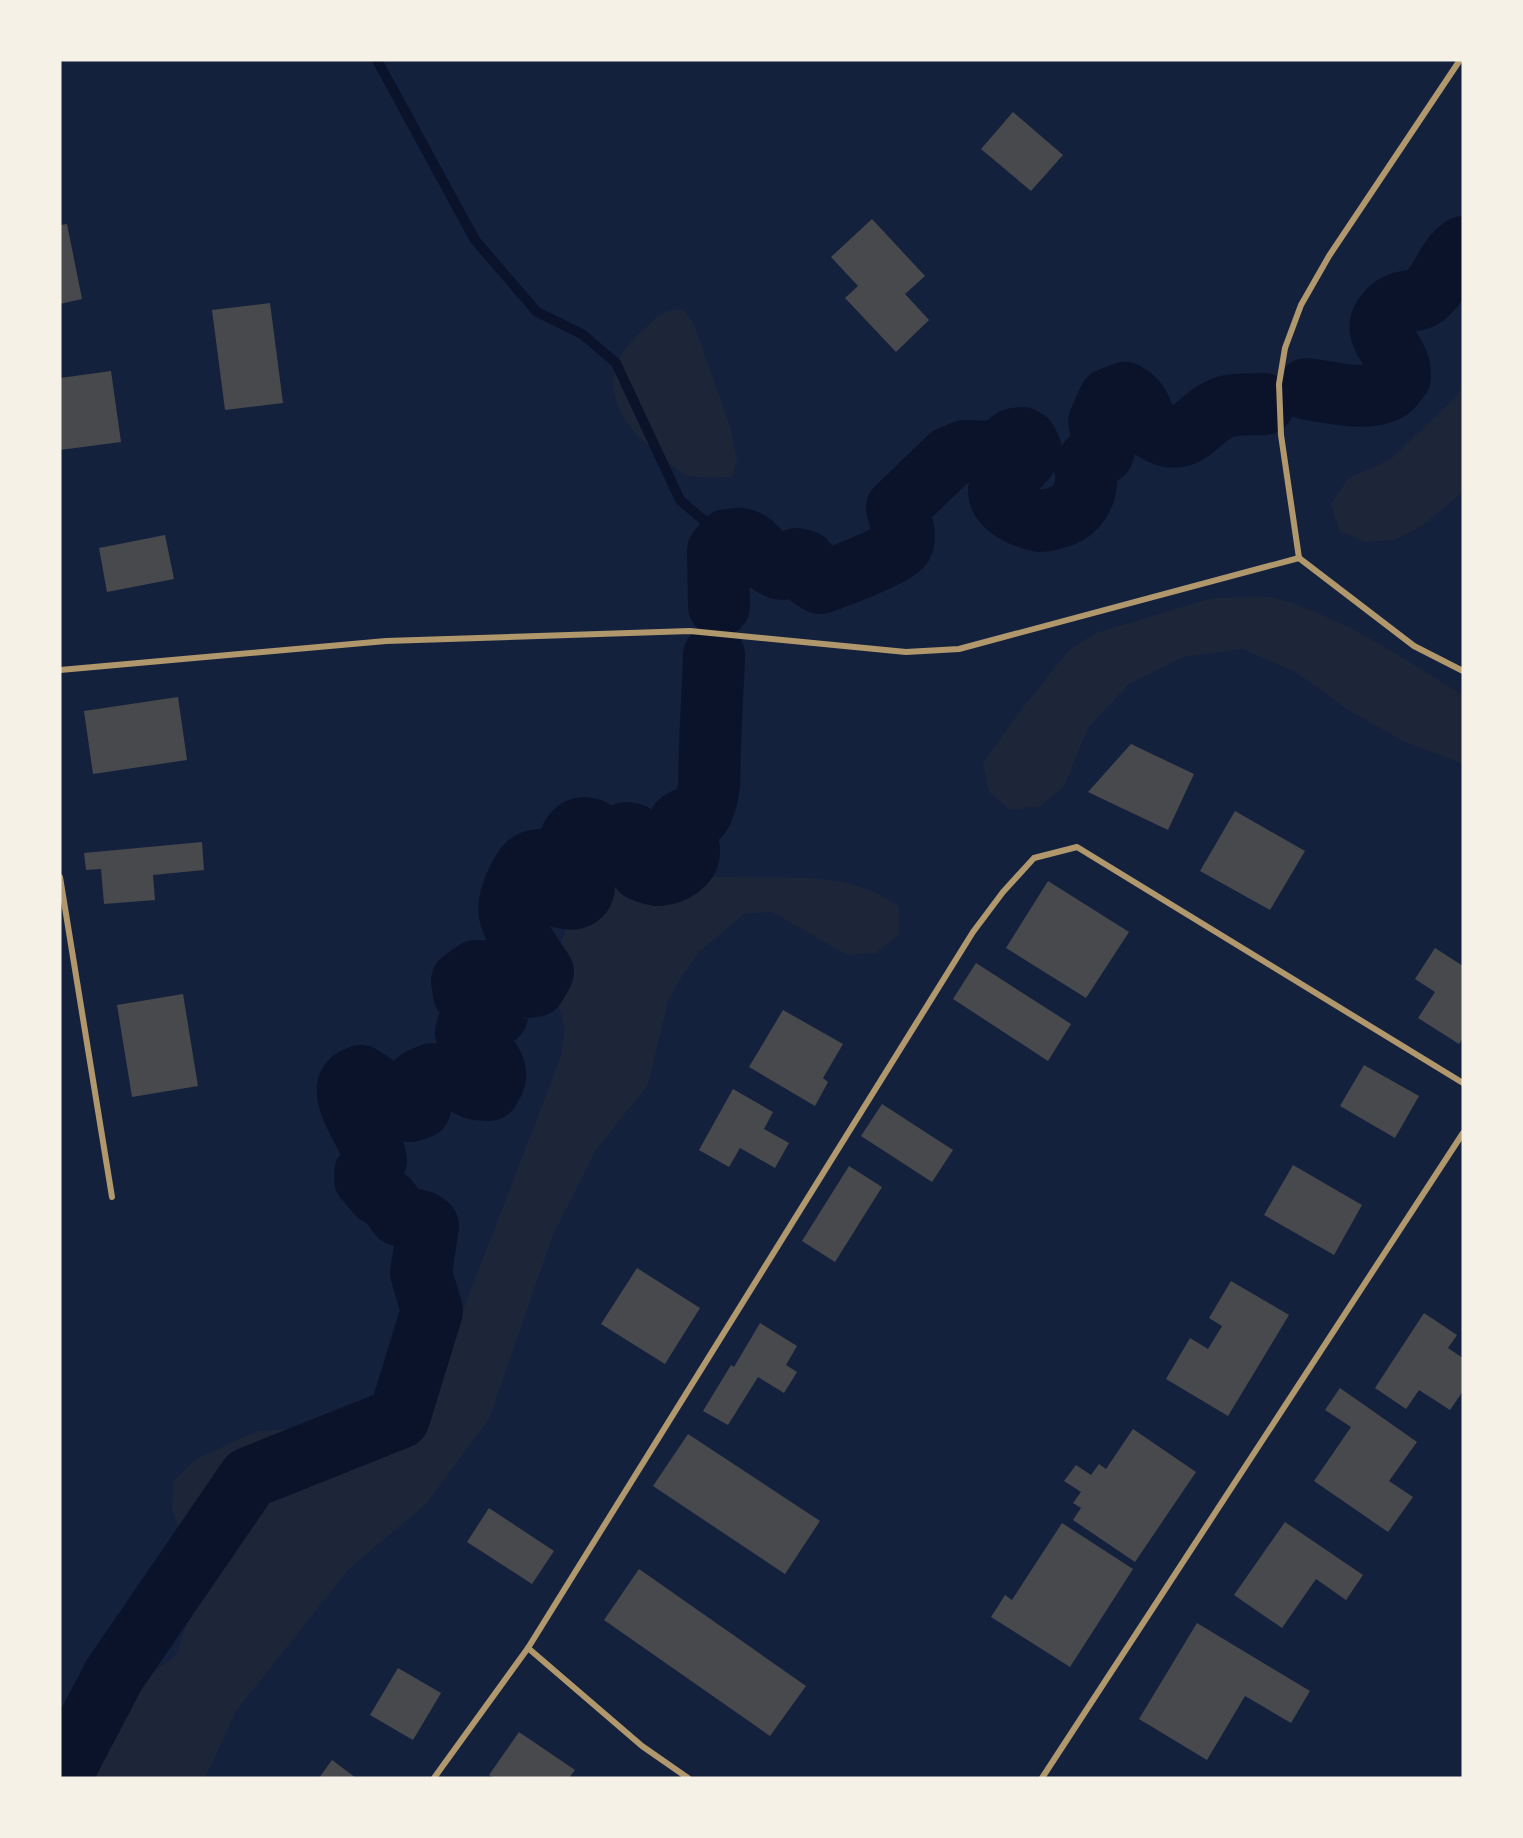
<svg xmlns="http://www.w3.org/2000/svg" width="1523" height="1838" font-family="'Work Sans',sans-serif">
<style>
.green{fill:#1d2539}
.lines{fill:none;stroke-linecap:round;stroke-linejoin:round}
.stream{stroke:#0b132b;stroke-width:10}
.river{stroke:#0b132b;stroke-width:62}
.building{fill:#48494c}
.minor{stroke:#b1986c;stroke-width:6}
</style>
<rect width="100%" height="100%" fill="#14213d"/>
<!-- green -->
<g class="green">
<path d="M682,309l11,13 37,104 7,35 -5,16c-12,0 -34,2 -46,-2 -8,-3 -18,-14 -26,-20 -43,-33 -69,-78 -20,-122 17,-15 18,-22 42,-24z"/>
<polygon points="1463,386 1463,492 1422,526 1394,540 1365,542 1339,531 1331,503 1349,478 1391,459 1457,396"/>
<path d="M1272,597c70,19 130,61 191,98v69l-60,-23 -55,-31 -51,-37 -54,-24 -60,8 -54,27 -41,44 -24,59 -24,19 -30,4 -21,-18 -6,-29 35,-49 50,-63 28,-18 116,-35z"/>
<polygon points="658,876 812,878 844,882 873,891 899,906 899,935 876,953 847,955 772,912 744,914 699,952 682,976 668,1001 648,1085 596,1150 553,1235 489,1419 427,1503 349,1569 236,1711 205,1778 60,1778 60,1751 86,1723 176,1655 197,1594 196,1565 172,1511 174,1480 196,1459 257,1431 290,1429 349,1450 379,1440 436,1377 448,1349 560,1059 565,1030 551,973 571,913 624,881"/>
</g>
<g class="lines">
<!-- stream -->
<polyline class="stream" points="377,60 475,240 537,312 582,334 616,363 680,500 727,540"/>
<!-- river -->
<g class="river">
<path d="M1307,389c23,3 64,14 84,-1 3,-3 6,-8 9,-11 0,-4 0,-10 -2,-14 -8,-20 -32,-34 -5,-56 10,-8 25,-4 34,-13 16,-14 19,-35 36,-47"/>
<path d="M719,606l-1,-55 9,-11c4,0 11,-2 15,-1 17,4 22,27 40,30l15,-10 8,2 4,6c-1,10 3,12 11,16 13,-4 76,-28 82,-38 6,-12 -3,-25 -5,-37l53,-51 15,-6 32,1 17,-13 8,-1 5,3 4,9c-6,13 -31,31 -32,40 -1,17 28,29 42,31 4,0 10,-2 14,-3 24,-5 35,-27 30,-50l4,-7 14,-8 2,-6 -6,-25 10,-23 16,-6c22,12 13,25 28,36 34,23 43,-11 69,-21 13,-5 29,-3 42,-4"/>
<path d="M60,1778l54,-103 135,-197 150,-60 33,-107 -11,-38 7,-47 -5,-4 -24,-7 -11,-15 -9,-5 -14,-16v-6l11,-13 -2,-8c-6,-15 -33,-54 -25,-68 3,-5 7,-6 12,-8 18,10 31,25 49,35l10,-3 -5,-20 1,-5 4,-4 12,-5 19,3 25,12 13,1c2,-3 5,-9 6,-13 2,-18 -21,-30 -29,-44l3,-10c9,-6 18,-3 28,-8l3,-9c-15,-12 -20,-6 -36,-12l-2,-13 14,-10 18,1 18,17 23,-3 8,-14c-11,-17 -27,-37 -33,-57 -3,-11 3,-26 8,-36 5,-9 9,-18 20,-19l5,4c0,5 -1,14 1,19 6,15 40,25 40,2 0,-12 -12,-23 -17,-33 1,-12 8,-28 23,-23 6,1 10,9 16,11l20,-7 6,1 6,12 -3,13 6,11c5,2 12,5 18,5 13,-1 31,-10 30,-25 0,-9 -13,-17 -10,-26 2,-6 16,-7 21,-9 13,-25 8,-40 10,-67 1,-31 3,-62 4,-93"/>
</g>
</g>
<!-- building -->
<g class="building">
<polygon points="1013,112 1063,155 1031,191 981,149"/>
<polygon points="872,219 925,276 905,294 929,320 896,352 845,298 858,286 831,257"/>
<polygon points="67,224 82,299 60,304 60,225"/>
<polygon points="270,303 283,403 225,410 212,310"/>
<polygon points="111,371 121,442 60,450 60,378"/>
<polygon points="165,535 174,579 107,592 99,548"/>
<polygon points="178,697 187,760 93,774 84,711"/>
<polygon points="1131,744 1194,774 1168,830 1088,792"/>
<polygon points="1235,811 1305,851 1270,910 1200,871"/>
<polygon points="202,842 204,870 153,875 155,900 104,904 101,869 86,870 84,853"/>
<polygon points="1048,881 1129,932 1086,998 1006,948"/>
<polygon points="1435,948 1463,966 1463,1038 1459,1044 1418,1018 1435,992 1415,979"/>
<polygon points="976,963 1071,1024 1048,1061 953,999"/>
<polygon points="183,994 198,1086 132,1097 117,1005"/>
<polygon points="783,1010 843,1044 823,1078 828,1082 815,1106 749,1067"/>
<polygon points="1364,1065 1419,1096 1395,1138 1340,1106"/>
<polygon points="733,1089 773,1112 764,1129 789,1143 775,1168 740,1148 729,1167 699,1150"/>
<polygon points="882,1104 953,1150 932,1182 861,1136"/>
<polygon points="1293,1165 1362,1205 1334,1255 1264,1215"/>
<polygon points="849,1166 882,1187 835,1262 802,1241"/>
<polygon points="637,1268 700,1308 665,1364 601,1324"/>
<polygon points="1231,1281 1289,1315 1228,1416 1166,1379 1190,1338 1208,1349 1222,1326 1209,1318"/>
<polygon points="1424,1313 1457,1335 1448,1348 1463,1358 1463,1391 1450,1410 1419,1390 1406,1409 1375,1388"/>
<polygon points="760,1323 797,1346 786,1365 797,1372 784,1393 758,1377 728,1425 703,1411 731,1365 734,1367"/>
<polygon points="1340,1388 1417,1442 1389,1481 1413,1497 1388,1532 1314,1481 1351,1427 1325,1410"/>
<polygon points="1133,1429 1196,1472 1135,1562 1073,1520 1081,1508 1073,1503 1081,1492 1064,1481 1076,1465 1091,1475 1099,1464 1106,1469"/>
<polygon points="688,1434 820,1521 785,1574 653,1486"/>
<polygon points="489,1508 554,1551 532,1584 467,1542"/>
<polygon points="1285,1522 1363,1575 1346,1600 1316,1579 1282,1628 1234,1595"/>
<polygon points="1062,1523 1133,1569 1070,1667 991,1617 1005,1595 1012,1600"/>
<polygon points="639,1569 806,1686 770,1736 604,1620"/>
<polygon points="1197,1623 1310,1691 1291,1723 1245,1696 1207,1760 1139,1719"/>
<polygon points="398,1668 441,1693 413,1740 370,1715"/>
<polygon points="519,1732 575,1770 569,1778 494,1778 489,1775"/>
<polygon points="332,1760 356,1778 319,1778"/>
</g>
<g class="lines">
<!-- minor -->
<g class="minor">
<polyline points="1299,558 1281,435 1279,384 1285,348 1301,305 1329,256 1460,60"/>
<polyline points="1299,558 1414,646 1463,671"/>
<polyline points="60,670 386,641 690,631 906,652 959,649 1299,558"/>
<polyline points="60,877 112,1197"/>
<polyline points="528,1648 642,1746 688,1778"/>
<polyline points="434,1778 528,1648 973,932 1003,892 1034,858 1077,847 1463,1083"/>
<polyline points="1042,1778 1463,1133"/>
</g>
</g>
<!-- border -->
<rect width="1523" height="1838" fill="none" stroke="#f6f1e7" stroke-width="123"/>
</svg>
